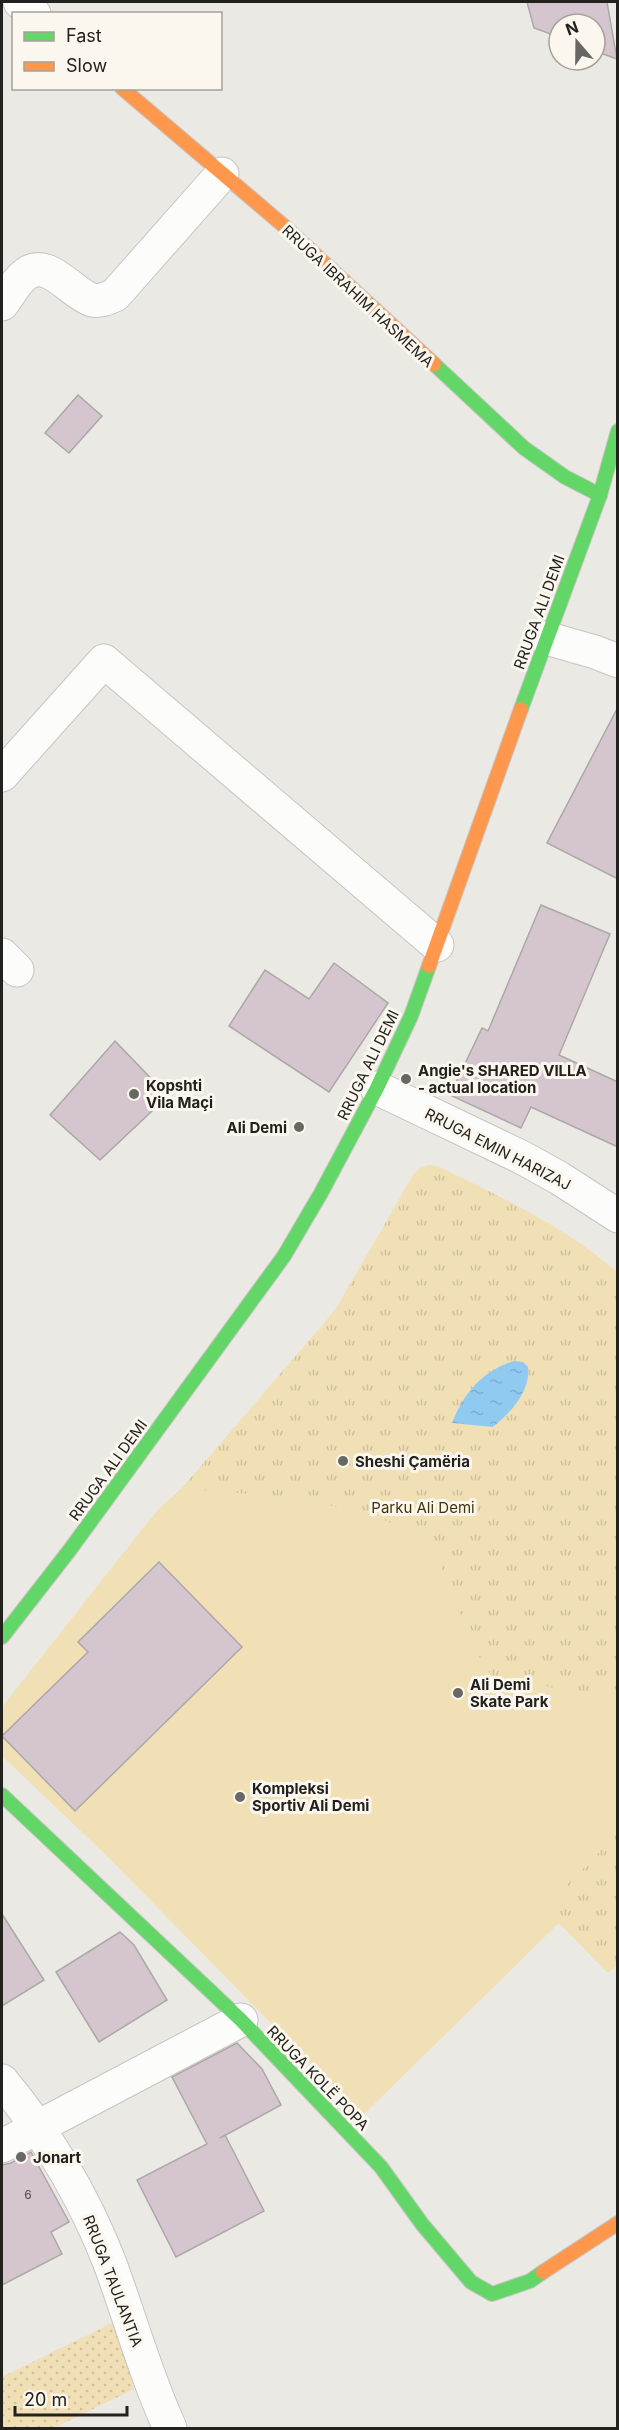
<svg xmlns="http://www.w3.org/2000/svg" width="619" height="2430" font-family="Inter,sans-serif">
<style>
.grass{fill:url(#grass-dots)}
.park{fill:url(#park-tufts)}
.garden{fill:#f1e0b6}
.water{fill:url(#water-ripples)}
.building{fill:#d5c5cf;stroke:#aba9a7;stroke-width:1.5}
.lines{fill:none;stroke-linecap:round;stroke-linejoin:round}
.street-casing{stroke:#c7c5c2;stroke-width:35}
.fast-casing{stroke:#c7c5c2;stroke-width:16}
.slow-casing{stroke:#c7c5c2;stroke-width:16}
.street{stroke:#fcfcfb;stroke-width:33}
.fast{stroke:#63d668;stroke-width:14}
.slow{stroke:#ff974d;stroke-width:14}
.poi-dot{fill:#696763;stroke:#fbf7ee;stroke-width:2}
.labels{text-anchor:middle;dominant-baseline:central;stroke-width:6;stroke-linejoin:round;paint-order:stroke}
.number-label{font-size:12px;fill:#504a4a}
.street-label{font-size:15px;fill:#23211e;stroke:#fbf7ee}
.poi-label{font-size:15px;font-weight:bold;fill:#23211e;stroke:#fbf7ee;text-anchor:start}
.park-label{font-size:15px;fill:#42330b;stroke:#fbf7ee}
</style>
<defs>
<pattern id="grass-dots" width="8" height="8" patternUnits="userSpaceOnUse" patternTransform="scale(1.5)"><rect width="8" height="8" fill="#f1e0b6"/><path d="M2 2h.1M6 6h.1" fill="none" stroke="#cec09c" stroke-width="1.8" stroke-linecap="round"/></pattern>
<pattern id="park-tufts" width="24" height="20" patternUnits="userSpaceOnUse" patternTransform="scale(1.5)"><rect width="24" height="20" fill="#f1e0b6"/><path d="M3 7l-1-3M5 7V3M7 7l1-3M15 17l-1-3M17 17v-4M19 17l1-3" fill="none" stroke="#cec09c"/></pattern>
<pattern id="water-ripples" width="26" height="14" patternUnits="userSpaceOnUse" patternTransform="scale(1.5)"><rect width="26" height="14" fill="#91caf1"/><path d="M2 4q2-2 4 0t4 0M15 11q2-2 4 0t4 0" fill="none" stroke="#7dadce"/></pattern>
</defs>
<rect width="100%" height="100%" fill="#ebe9e4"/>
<!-- grass -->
<polygon class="grass" points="114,2322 134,2389 54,2428 2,2428 2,2377"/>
<!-- park -->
<path class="park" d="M429,1165l11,2c62,31 125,59 177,105v693l-9,8 -306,-310 -145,-152 25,-23 143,-166 13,-17 75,-130 7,-7z"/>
<!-- garden -->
<path class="garden" d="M182,1488c61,7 222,11 255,70 5,9 8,20 12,29 12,27 23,54 35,80l8,8 125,26v133l-73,74 15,15 -197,193 -256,-261 -104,-99v-49l141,-179 14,-17z"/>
<!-- water -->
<path class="water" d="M514,1361l9,1 5,5c3,24 -18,46 -35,60l-41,-4c11,-29 31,-53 62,-62z"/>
<!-- building -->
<g class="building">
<polygon points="527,2 607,2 617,59 595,51 595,24 559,24 559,37 534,28"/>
<polygon points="78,395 102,416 69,453 45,433"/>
<polygon points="618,707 618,879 547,843"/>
<polygon points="541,905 610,934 559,1055 618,1082 618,1147 531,1107 521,1128 450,1095 482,1028 488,1031"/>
<polygon points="334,963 388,1003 329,1092 229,1026 265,970 309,999"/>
<polygon points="115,1041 168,1096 100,1160 50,1115"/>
<polygon points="159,1562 242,1647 75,1811 2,1736 88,1652 78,1642"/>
<polygon points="2,1914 44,1980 2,2006"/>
<polygon points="120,1932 134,1945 167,2000 99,2042 56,1972"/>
<polygon points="237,2043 262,2069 281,2105 220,2138 225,2135 264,2211 176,2257 137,2180 207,2144 172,2077"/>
<polygon points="31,2152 69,2222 51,2232 62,2254 2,2285 2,2165 11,2163"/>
</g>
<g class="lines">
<defs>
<g id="street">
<polyline points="20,2 34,14"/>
<path d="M2,304c7,-9 14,-23 24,-30 22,-17 46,20 66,26 8,2 16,-2 23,-5l107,-121"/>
<polyline points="546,638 595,652 618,661"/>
<polyline points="2,775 104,661 437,945"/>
<polyline points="2,955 17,970"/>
<polyline points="377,1088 523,1158 559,1178 618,1216"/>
<path d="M2,2081c45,54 81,114 107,180 21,56 36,113 61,167"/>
<polyline points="2,2146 241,2020"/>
</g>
<g id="fast">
<polyline points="434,364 524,448 565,477 600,495"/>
<polyline points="521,709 600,495 618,431"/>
<polyline points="2,1637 69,1551 284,1256 321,1193 377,1088 411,1016 429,966"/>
<polyline points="2,1795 241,2020 381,2167 422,2224 471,2282 492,2294 530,2281 543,2272"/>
</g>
<g id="slow">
<polyline points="122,88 284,226 434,364"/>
<polyline points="429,966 521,709"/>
<polyline points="543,2272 618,2223"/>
</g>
</defs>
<!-- street casing -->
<use href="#street" class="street-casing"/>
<!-- fast casing -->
<use href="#fast" class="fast-casing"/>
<!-- slow casing -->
<use href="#slow" class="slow-casing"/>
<!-- street -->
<use href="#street" class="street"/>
<!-- fast -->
<use href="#fast" class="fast"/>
<!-- slow -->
<use href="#slow" class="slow"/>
</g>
<!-- markers -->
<g class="poi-dot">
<circle cx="406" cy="1079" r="6"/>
<circle cx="134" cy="1094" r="6"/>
<circle cx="299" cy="1127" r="6"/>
<circle cx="343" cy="1461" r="6"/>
<circle cx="458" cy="1693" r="6"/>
<circle cx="240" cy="1797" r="6"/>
<circle cx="21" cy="2157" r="6"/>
</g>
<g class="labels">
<!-- number labels -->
<g class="number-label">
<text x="28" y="2194">6</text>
</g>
<!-- street labels -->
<g class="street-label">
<text transform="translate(358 296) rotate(43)">RRUGA IBRAHIM HASMEMA</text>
<text transform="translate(539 612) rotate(-70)">RRUGA ALI DEMI</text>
<text transform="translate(368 1065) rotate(-64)">RRUGA ALI DEMI</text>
<text transform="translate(498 1149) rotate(27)">RRUGA EMIN HARIZAJ</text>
<text transform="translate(108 1470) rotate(-54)">RRUGA ALI DEMI</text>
<text transform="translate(318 2078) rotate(46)">RRUGA KOLË POPA</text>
<text transform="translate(113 2281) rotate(69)">RRUGA TAULANTIA</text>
</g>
<!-- poi labels -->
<g class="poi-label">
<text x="418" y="1070">Angie's SHARED VILLA<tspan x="418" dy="17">- actual location</tspan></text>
<text x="146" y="1085">Kopshti<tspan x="146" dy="17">Vila Maçi</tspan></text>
<text x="287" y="1127" text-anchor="end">Ali Demi</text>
<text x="355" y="1461">Sheshi Çamëria</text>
<text x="470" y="1684">Ali Demi<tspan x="470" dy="17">Skate Park</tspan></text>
<text x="252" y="1788">Kompleksi<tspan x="252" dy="17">Sportiv Ali Demi</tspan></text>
<text x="33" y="2157">Jonart</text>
</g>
<!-- park labels -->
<g class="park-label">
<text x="423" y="1507">Parku Ali Demi</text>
</g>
</g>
<!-- border -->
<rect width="619" height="2430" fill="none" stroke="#23211e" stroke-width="6"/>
<!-- legend -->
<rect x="12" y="12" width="210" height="78" fill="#fbf7ee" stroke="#a5a19b" stroke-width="1.5"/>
<rect x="24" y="32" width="30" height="9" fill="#63d668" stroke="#a5a19b" stroke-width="1.5"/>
<text x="66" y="42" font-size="18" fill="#23211e">Fast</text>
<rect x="24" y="62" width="30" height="9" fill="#ff974d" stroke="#a5a19b" stroke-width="1.5"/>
<text x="66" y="72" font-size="18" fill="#23211e">Slow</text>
<!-- north arrow -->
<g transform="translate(577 42) rotate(340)"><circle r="28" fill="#fbf7ee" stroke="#a5a19b" stroke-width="1.5"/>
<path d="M0-4.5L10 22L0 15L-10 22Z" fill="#696763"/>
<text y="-9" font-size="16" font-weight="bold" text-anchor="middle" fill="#23211e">N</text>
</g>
<!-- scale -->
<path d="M15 2406v9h112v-9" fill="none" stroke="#23211e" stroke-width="3"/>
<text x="24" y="2406" font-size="18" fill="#23211e" stroke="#fbf7ee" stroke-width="4.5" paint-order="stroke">20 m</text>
</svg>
